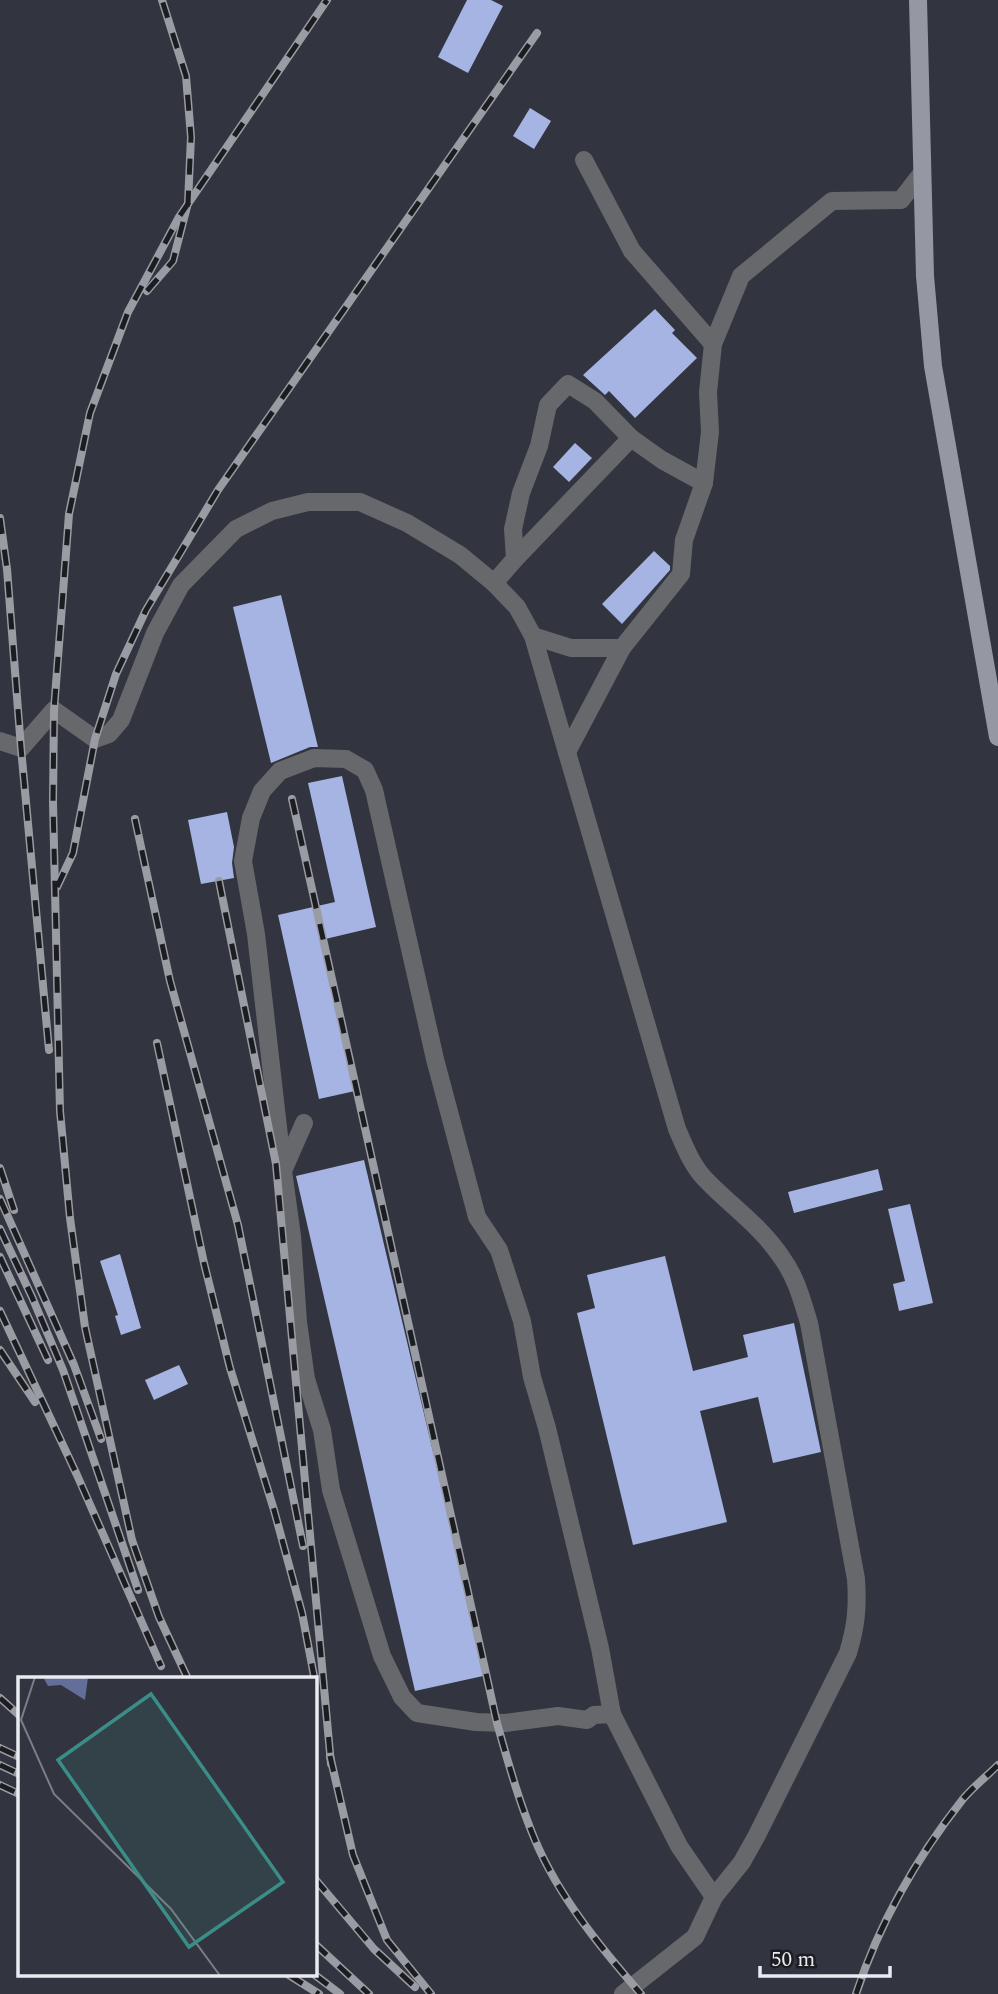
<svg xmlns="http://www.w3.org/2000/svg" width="998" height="1994" font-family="Spectral,serif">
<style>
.building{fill:#a6b4e3}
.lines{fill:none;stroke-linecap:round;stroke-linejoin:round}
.minor{stroke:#66686c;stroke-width:18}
.major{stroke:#9598a2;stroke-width:18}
.rail-casing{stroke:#9a9ca4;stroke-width:8}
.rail{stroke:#1b1d21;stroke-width:5;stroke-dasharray:16;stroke-linecap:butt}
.inset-road{fill:none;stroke:#7b7e86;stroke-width:2}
.view{fill:#3b8d88;fill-opacity:0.15;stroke:#3b8d88;stroke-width:3.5}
.inset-edge{fill:none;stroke:#e9ebf1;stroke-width:3.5}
</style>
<rect width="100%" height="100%" fill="#32353f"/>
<!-- building -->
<g class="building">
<polygon points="467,0 491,0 503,6 468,73 438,57"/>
<polygon points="530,108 551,121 534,149 513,136"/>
<polygon points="655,309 675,330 672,333 697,358 635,418 609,391 605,395 583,375"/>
<polygon points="575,443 592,458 569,482 553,467"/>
<polygon points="654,551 670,566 670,570 622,624 602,604"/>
<polygon points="281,595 318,747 310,747 271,763 233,607"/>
<polygon points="342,776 376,927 321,940 355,1091 319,1099 278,915 335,902 308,783"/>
<polygon points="227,812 234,847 232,863 234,878 201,884 188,820"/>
<polygon points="364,1160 442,1490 483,1676 415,1691 296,1176"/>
<polygon points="878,1169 883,1190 794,1213 788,1192"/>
<polygon points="910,1204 933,1303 899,1311 893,1284 905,1281 888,1209"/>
<polygon points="120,1254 141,1328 121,1335 115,1316 118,1315 100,1261"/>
<polygon points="665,1256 693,1371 748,1357 743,1335 794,1323 821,1452 773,1463 758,1397 700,1411 727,1522 633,1545 577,1313 595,1308 587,1275"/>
<polygon points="179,1365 188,1384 154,1400 145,1380"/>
</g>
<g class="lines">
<!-- minor -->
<g class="minor">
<polyline points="584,160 632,251 713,344"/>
<polyline points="515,559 513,529 521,493 539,446 548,405 568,384 595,401 631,438"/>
<polyline points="494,583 515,559 631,438 662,460 704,483"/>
<polyline points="533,636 571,648 622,648"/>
<path d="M0,741l21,7 33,-38 41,29 14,-5 12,-14 34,-87 26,-48 55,-56 36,-18 36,-9h52l47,21 53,32 34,28 23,24 16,29 144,493c8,18 15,37 29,51 25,26 56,47 76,78 14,19 20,42 27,65l47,256c2,29 0,47 -8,74l-91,182 -15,27 -28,35 -19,40 -72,57"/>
<polyline points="567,752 622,648 681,574 684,540 704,483 710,432 708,392 713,344 741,276 832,201 901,200 922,173"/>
<polyline points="304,1123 283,1171 292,1236 298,1322 306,1379 322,1430 331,1490 382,1656 402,1697 417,1713 476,1722 505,1723 558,1716 587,1720 594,1715 612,1714 679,1846 714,1897"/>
<polyline points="283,1171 256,934 243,861 251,818 262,791 280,771 314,758 346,759 365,770 374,790 435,1059 477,1217 499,1250 522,1321 532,1377 547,1428 600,1648 612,1714"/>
</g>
<!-- major -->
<polyline class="major" points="918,0 925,276 933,366 998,737"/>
<defs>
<g id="rail">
<polyline points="147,291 173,261 188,203 191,137 186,76 162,0"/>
<polyline points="0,518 7,569 21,748 49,1050"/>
<path d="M292,799l205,924c11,39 22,79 38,117 24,57 66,108 106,154"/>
<polyline points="135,819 170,981 238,1225 303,1546"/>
<polyline points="219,881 276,1164 331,1764"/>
<polyline points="57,887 73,853 95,739 116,674 146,610 218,490 537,33"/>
<polyline points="157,1043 204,1263 230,1368 274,1510 302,1613 314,1676"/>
<polyline points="0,1168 14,1210"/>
<polyline points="0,1199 74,1365 101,1439"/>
<polyline points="0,1229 32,1297 63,1370 138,1590"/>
<polyline points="0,1257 48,1360"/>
<polyline points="0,1311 77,1475 161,1666"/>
<polyline points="0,1350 35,1402"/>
<polyline points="188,1679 159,1617 132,1540 85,1327 70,1218 60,1111 53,802 54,710 69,514 90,413 128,312 179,217 327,0"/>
<polyline points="0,1698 19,1715"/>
<polyline points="0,1748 19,1757"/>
<polyline points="330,1756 353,1855 387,1940 431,1994"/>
<polyline points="0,1765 19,1774"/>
<polyline points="0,1785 19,1794"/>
<polyline points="315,1879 374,1949 415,1987"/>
<polyline points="315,1944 369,1994"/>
<polyline points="289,1975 319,1994"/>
<polyline points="315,1975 340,1994"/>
<path d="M856,1994c23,-70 61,-137 107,-195 10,-12 24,-23 35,-34"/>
</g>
</defs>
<!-- rail casing -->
<use href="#rail" class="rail-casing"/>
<!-- rail -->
<use href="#rail" class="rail"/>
</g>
<!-- overview -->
<g transform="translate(18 1677)">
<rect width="299" height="299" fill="#32353f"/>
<path d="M25,0h45l-3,23 -24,-15 -13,1z" fill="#636e9a"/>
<path class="inset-road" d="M17,0l-14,43 33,74 117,115 50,68"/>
<path class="view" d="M133,17l132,188 -94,65 -131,-187z"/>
<rect width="299" height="299" class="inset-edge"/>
</g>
<!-- scale -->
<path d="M760 1966v10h130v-10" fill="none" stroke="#e9ebf1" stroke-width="3.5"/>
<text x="771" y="1966" font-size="21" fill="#e9ebf1" stroke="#1b1d21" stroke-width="5" paint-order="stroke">50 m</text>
</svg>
